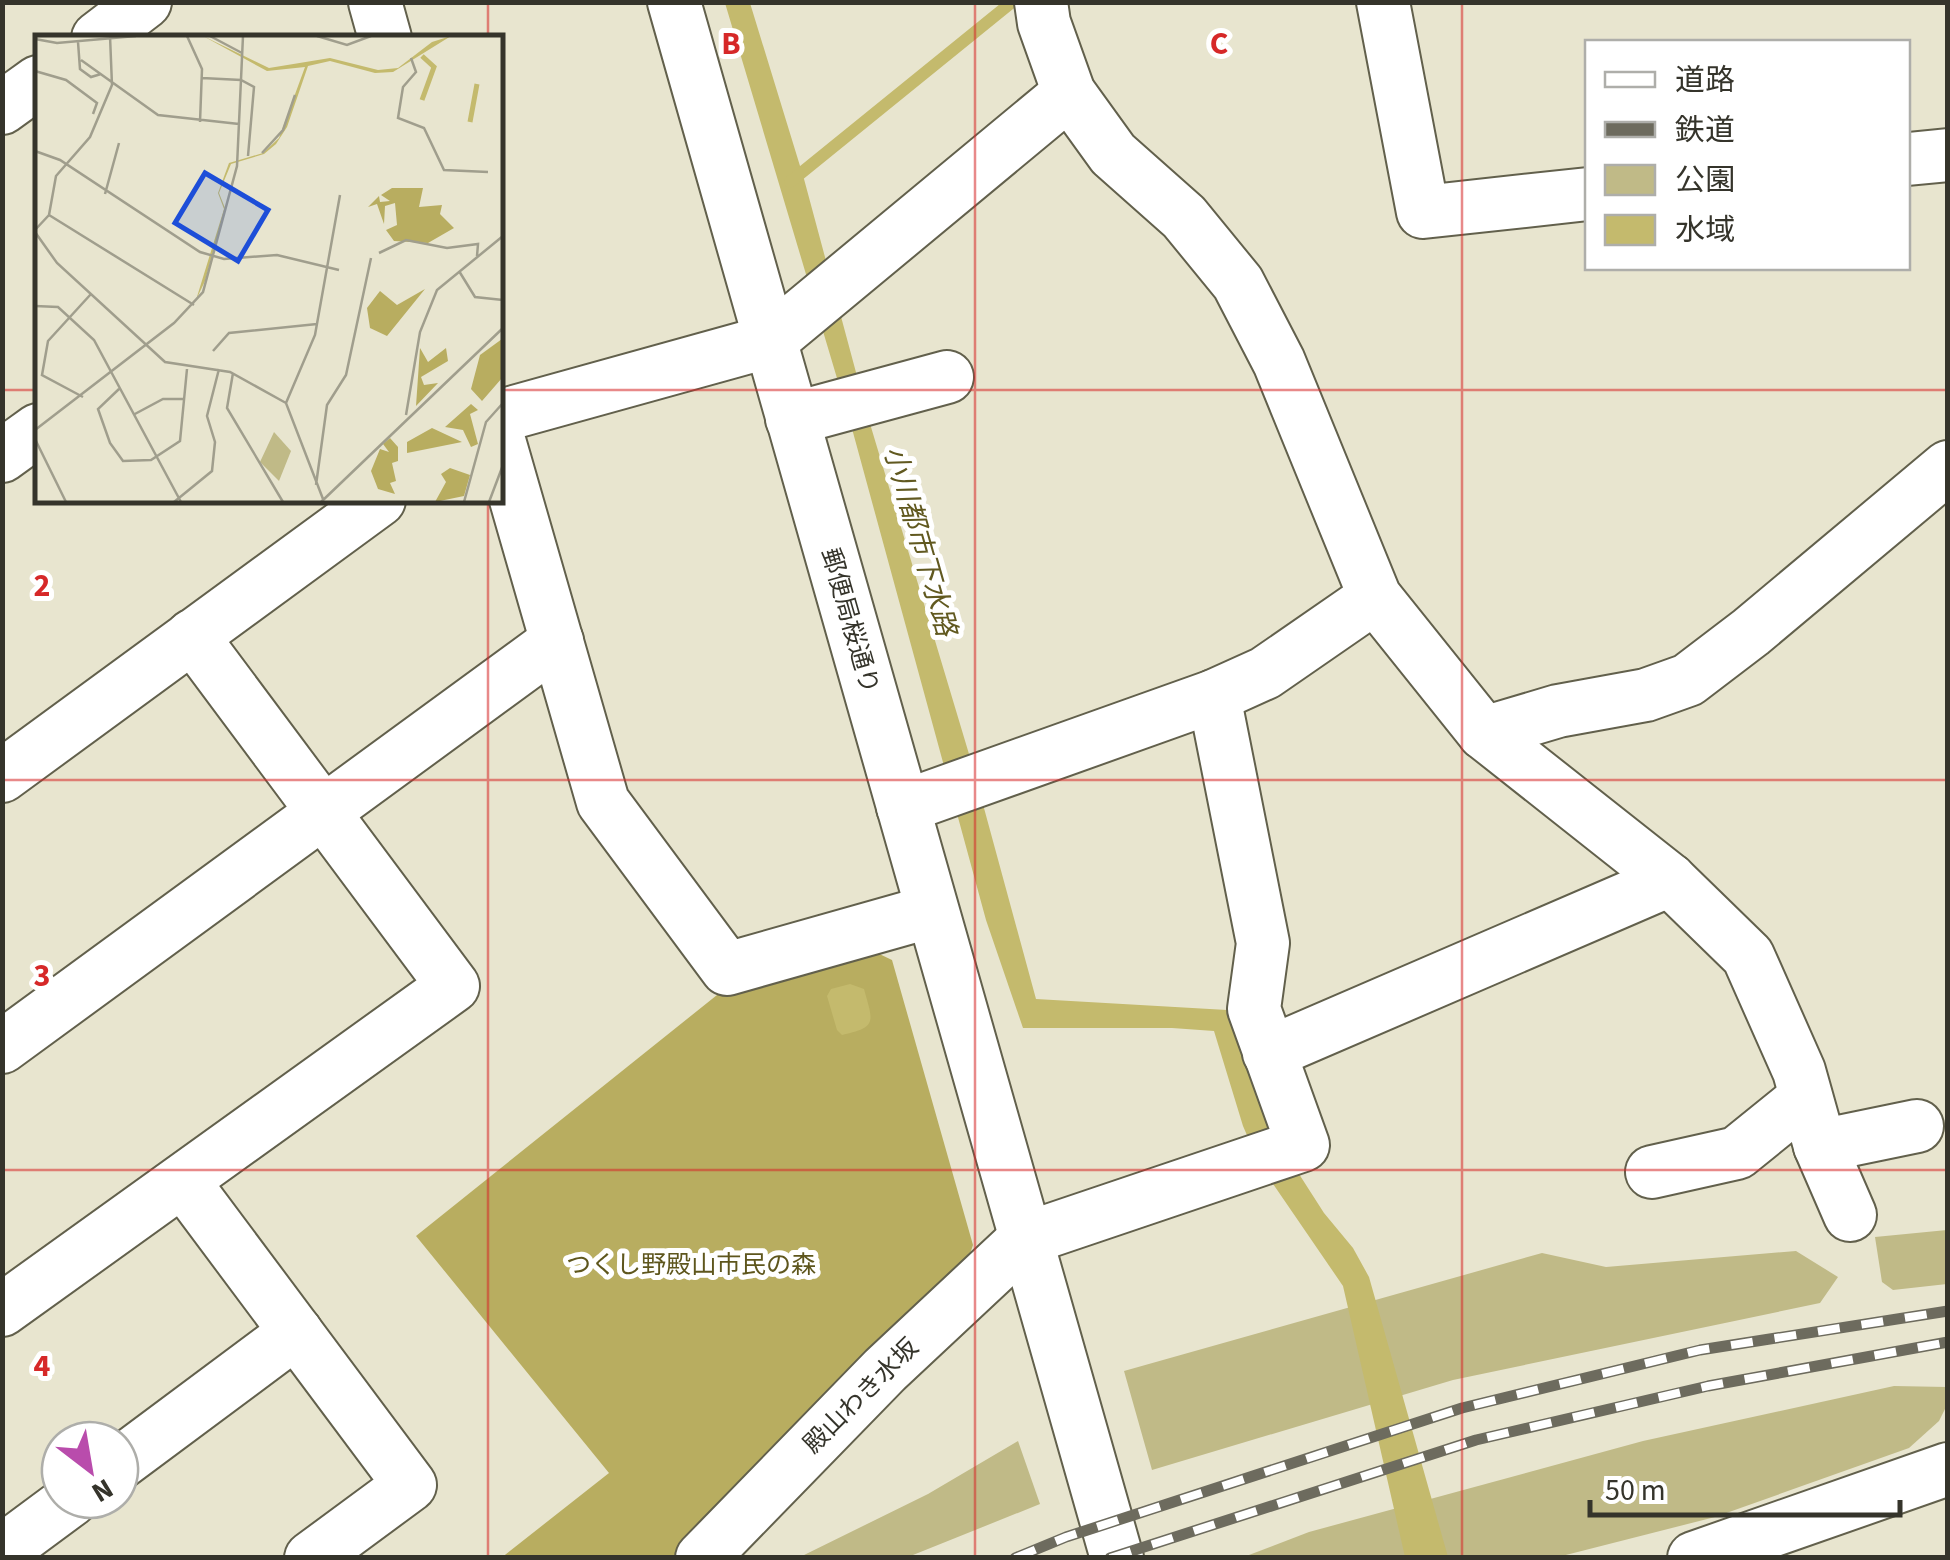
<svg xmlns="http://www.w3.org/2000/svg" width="1950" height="1560" font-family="'Source Sans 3','Noto Sans JP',sans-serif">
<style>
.green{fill:#c0ba87}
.forest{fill:#b8ad60}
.water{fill:#c4ba6d}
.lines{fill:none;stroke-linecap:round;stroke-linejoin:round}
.stream{stroke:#c4ba6d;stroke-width:12}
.minor-casing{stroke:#62604c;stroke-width:56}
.minor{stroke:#fff;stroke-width:52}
.rail-casing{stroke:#6d6b5e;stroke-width:11}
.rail{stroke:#fff;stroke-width:8;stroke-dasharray:22;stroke-linecap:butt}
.grid{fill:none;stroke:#d62828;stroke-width:2.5;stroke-opacity:0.55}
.labels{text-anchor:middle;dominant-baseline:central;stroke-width:10;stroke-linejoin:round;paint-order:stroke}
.street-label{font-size:25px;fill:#35342b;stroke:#fff}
.park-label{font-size:25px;fill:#5e561d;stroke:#fff}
.water-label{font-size:28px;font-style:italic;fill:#615920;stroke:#fff}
.inset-river{fill:none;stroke:#c4ba6d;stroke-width:5}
.inset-road{fill:none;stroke:#a09e8d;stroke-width:2.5}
.view{fill:#1d4ed8;fill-opacity:0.15;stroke:#1d4ed8;stroke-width:5}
.inset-edge{fill:none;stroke:#35342b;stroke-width:5}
.grid-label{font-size:32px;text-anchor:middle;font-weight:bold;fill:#d62828;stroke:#fff;stroke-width:10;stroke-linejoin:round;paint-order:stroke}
</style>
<rect width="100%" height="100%" fill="#e8e5cf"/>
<!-- green -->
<g class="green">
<polygon points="1947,1230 1947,1284 1893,1290 1882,1282 1875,1237"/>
<polygon points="1796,1251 1838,1277 1820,1303 1453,1380 1152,1470 1124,1371 1542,1253 1606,1267"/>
<polygon points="1894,1386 1947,1387 1947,1405 1939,1421 1909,1448 1715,1517 1558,1557 1241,1558 1309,1532 1643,1441"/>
<polygon points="1018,1441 1040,1504 908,1557 800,1557 928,1494"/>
</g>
<!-- forest -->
<polygon class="forest" points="873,951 892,960 973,1245 967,1263 673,1557 501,1558 609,1473 416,1236 717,995"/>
<!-- water -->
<g class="water">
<polygon points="725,3 750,3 804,179 868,417 972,764 1036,999 1227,1010 1257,1066 1290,1160 1324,1213 1353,1248 1369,1277 1448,1557 1405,1557 1343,1286 1260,1165 1243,1126 1214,1031 1172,1028 1023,1028 986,920 851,425"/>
<path d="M850,984l14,5c9,33 14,38 -22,46l-5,-5 -10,-34 4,-7z"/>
</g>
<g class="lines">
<!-- stream -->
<polyline class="stream" points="790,182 1012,2"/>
<defs>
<g id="minor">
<polyline points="375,2 385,38"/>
<polyline points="674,2 1117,1558"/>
<polyline points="1041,2 1044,23 1069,93 1113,154 1184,217 1238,283 1279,362 1375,597 1484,733 1670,880 1748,956 1799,1071 1820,1146 1850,1215"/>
<polyline points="1383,2 1423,212 1588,194"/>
<polyline points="98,38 145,2"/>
<polyline points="2,108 38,82"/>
<polyline points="1908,159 1948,155"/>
<polyline points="500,416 770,341 1069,93"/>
<polyline points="792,419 947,377"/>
<polyline points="500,444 603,802 727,969 932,911"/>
<polyline points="2,456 38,430"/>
<polyline points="1484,733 1558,711 1646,695 1688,680 1751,632 1948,467"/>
<polyline points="2,776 379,500"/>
<polyline points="903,807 1214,696 1265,673 1375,597"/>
<polyline points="2,1047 557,641"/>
<polyline points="1269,1053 1670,880"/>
<polyline points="1820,1146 1917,1126"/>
<polyline points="1652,1172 1737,1153 1805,1098"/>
<polyline points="183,1181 410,1485 311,1558"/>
<polyline points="2,1310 453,986 192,636"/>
<polyline points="120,1463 296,1332"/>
<polyline points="2,1551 71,1500"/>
<polyline points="702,1558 885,1370 1025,1239 1303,1145 1254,1009 1263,943 1214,696"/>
<polyline points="1694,1558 1948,1469"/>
</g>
</defs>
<!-- minor casing -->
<use href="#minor" class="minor-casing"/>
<!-- minor -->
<use href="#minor" class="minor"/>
<defs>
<g id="rail">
<polyline points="1015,1558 1066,1537 1462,1408 1700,1350 1948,1311"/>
<polyline points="1110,1558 1476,1440 1708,1386 1948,1342"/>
</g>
</defs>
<!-- rail casing -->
<use href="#rail" class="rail-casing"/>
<!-- rail -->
<use href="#rail" class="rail"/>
</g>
<!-- grid -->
<path class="grid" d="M488,2v36M975,2v1556M1462,2v1556M2,390h36M500,390h1448M488,500v1058M2,780h1946M2,1170h1946"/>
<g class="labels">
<!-- street labels -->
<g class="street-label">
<text transform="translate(850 621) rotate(74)">郵便局桜通り</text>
<text transform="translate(861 1396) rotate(-45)">殿山わき水坂</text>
</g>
<!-- park labels -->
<g class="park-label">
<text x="691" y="1265">つくし野殿山市民の森</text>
</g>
<!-- water labels -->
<g class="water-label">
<text transform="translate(920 541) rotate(74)">小川都市下水路</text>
</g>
</g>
<!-- overview -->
<g transform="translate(35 35)">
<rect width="468" height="468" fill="#e8e5cf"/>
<path d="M239,397l17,19 -12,30 -19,-19z" fill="#c0ba87"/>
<path d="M357,153h31l-4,19 23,-2 -2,9 14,14 -26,15 -34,-2 -8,-11 11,-5 -2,-22 -10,3 -1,18 -7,-20 -9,3 11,-11 1,6 10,-1 -9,-6zM390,254l-38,47 -17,-8 -3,-20 13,-17 17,14zM467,304v39l-20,23 -11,-12 9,-34zM385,313l8,14 18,-14 2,13 -27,16 3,8 14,-2 -22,23zM436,369l7,6 -8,4 8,30 -7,3 -8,-17 -18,-3zM397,393l30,14 -55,11v-11zM355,403l8,9v14l-6,2 4,18 -6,2 5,11 -17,-5 -7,-18 9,-22 9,3 -6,-8zM415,433l20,7 -6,21 -29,6 11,-20 -5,-8z" fill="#b8ad60"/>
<path d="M168,1l66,32 61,-10 48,12 20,-2 34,-26 19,-6 -58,36 -18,1 -45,-12 -22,5 -21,61 -11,17 -12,10 -33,10 -12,29 6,15 -20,73 -9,19 28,-91 -6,-16 11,-30 34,-10 16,-15 26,-71 -38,4z" fill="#c4ba6d"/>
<path class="inset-river" d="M387,21l12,11 -12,33M435,87l7,-38"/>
<path class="inset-road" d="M152,1l15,33 -2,53M175,1l32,17M282,1l30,9 24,-9M0,4l22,4 79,-7M43,7l2,27 11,8 10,-3M376,23l5,14 -13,15 -5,31 26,10 20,42 44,2M46,25l77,55 81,9M0,36l31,9 31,23 -4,11M167,43l39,2 13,7 -6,69M0,116l25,9 140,92 24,7 53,-4 62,15M227,118l21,-23 12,-35M70,159l14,-51M14,180l145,90M0,195l14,-15 7,-39 34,-39 22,-52 -2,-49M0,197l22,31 108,99 65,10 56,31 37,96M344,218l27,-13 41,8 31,-4 -1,12M424,236l16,26 28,3M0,271l23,1 36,33 87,162M178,316l16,-18 88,-9M198,338l-6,35 56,94M84,354l-21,20 12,34 13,18 28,-1 29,-19 7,-72M48,362l-41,-22 6,-34 43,-47M251,368l29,-68 25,-140M98,380l30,-16h22M371,380l14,-83 17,-42 66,-54M0,395l139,-107 29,-31 34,-126 6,-130M0,404l31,63M281,450l11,-80 19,-30 25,-117M139,467l38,-31 3,-29 -8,-26 12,-47M286,467l182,-174M429,467l22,-80 17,-19M454,467l14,-37"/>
<path class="view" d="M170,138l63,37 -30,51 -63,-38z"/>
<rect width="468" height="468" class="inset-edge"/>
</g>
<g class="grid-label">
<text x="731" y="54">B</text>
<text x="1219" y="54">C</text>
<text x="42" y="596">2</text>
<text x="42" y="986">3</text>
<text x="42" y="1376">4</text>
</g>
<!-- border -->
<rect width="1950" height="1560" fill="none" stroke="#35342b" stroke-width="10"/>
<!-- legend -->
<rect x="1585" y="40" width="325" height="230" fill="#ffffff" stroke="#aeaeaa" stroke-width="2.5"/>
<rect x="1605" y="72" width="50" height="15" fill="#ffffff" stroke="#aeaeaa" stroke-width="2.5"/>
<text x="1675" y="90" font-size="30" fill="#35342b">道路</text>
<rect x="1605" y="122" width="50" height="15" fill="#6d6b5e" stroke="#aeaeaa" stroke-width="2.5"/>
<text x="1675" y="140" font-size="30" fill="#35342b">鉄道</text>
<rect x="1605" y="165" width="50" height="30" fill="#c0ba87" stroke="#aeaeaa" stroke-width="2.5"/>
<text x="1675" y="190" font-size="30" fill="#35342b">公園</text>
<rect x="1605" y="215" width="50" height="30" fill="#c4ba6d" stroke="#aeaeaa" stroke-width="2.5"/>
<text x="1675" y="240" font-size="30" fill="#35342b">水域</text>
<!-- north arrow -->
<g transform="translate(90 1470) rotate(149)"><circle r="48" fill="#ffffff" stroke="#aeaeaa" stroke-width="2.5"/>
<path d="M0-8L18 38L0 25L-18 38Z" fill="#b94cac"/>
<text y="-15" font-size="28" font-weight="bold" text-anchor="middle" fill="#35342b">N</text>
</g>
<!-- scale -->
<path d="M1590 1500v15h310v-15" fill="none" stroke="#35342b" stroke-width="5"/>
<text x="1605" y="1500" font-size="30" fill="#35342b" stroke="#ffffff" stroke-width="8" paint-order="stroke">50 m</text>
</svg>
